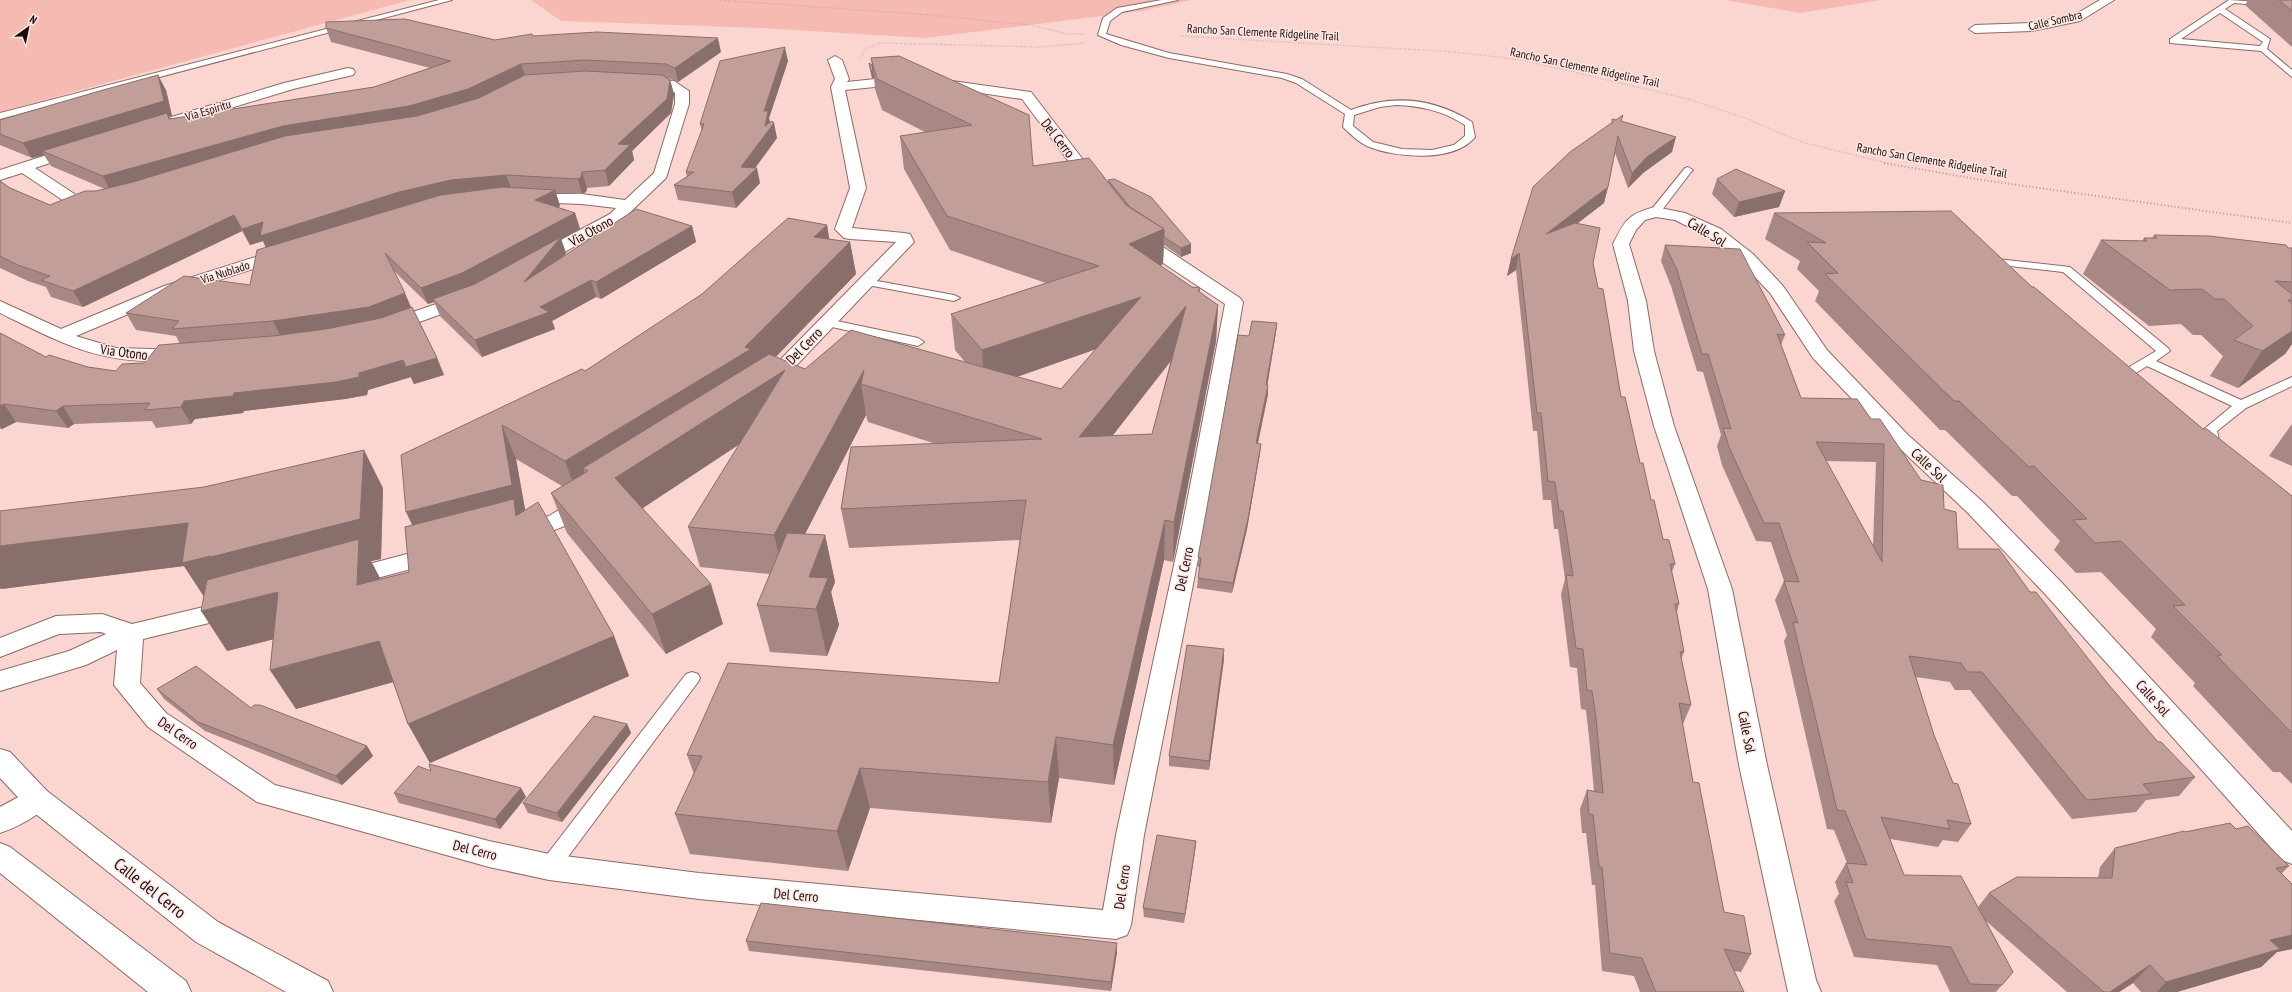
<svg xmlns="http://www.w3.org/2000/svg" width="2292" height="992" font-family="'PT Sans Narrow',sans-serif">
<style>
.green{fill:#f5bbb3}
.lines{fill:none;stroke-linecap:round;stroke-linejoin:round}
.service-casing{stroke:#8c6a66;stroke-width:2}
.minor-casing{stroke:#8c6a66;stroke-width:2}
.tertiary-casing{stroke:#8c6a66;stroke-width:2}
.secondary-casing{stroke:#8c6a66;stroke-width:2}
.path-far1{stroke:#b59793;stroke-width:1.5;stroke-dasharray:0.5 2;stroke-linecap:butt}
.path{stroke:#b59793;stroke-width:2;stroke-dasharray:1 2.5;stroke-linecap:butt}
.service{fill:#fff;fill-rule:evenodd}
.minor{fill:#fff;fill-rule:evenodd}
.tertiary{fill:#fff;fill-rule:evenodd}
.secondary{fill:#fff;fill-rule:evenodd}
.wall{fill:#a78884;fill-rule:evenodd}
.shaded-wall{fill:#886f6b}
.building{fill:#c29e99;stroke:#886f6b;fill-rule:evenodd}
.labels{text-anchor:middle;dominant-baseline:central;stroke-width:3;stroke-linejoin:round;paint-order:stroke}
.far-street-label{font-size:12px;fill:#190d0b;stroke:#fee6e3}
.street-label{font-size:14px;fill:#190d0b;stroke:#fee6e3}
.near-street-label{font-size:17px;fill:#190d0b;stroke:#fee6e3}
</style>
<rect width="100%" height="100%" fill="#fbd5d0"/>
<!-- green -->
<g class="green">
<polygon points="0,0 410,0 0,112"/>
<polygon points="531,0 1191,0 1142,11 925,38 762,28 561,21"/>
<polygon points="1725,0 1880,0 1800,13"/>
</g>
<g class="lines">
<defs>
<g id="service">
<polygon points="439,0 452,0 0,119 0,113"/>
<path d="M1162,0h16l-56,12 -12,9 -4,13 63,19 118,21 15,5 49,31c42,-16 83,-12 121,12l3,15c-21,26 -80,21 -108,9 -7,-3 -18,-13 -24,-19l2,-13 -49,-31 -14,-5 -113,-20 -48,-13 -23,-10 5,-17 14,-10zM1396,105c26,1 47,6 69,20v11l-11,9 -22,5 -30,-1 -29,-7 -20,-16 1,-11 26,-8z"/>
<path d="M2229,0l63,4v4l-58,-5 -9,6 45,30 -3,10 25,21v7l-31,-26 -91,-8v-4zM2220,13l43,29 -3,4 -79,-7z"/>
<polygon points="1688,167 1693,170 1691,172 1659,214 1651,214 1651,210 1685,168"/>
<polygon points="1988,258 2070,267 2168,348 2170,351 2156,361 2241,400 2292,377 2292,386 2246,408 2217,431 2221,449 2219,452 2209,452 2203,430 2232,406 2147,366 2122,382 2114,382 2112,379 2114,376 2156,351 2063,272 1984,263 1983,261"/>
<polygon points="866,279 954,295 960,298 954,301 862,284 860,282 862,280"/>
<polygon points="827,319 918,338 924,342 918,346 823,325 821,323"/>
<polygon points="692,672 698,674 700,678 698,682 556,873 549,875 542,873 540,867 542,861 686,674"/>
</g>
<g id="minor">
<polygon points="2100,0 2114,0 2080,21 2032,31 1975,33 1969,29 1975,25 2032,23 2076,14"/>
<polygon points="835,56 842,60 849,79 847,82 904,76 911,80 904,84 845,90 866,188 852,228 904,233 910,234 914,242 791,371 777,390 770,392 763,390 760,386 777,363 896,242 850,239 844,238 835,229 850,188 831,87 835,79 828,60"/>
<polygon points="348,68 353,69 355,72 353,75 293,89 165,128 160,129 153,125 155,122 284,83"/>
<polygon points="641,78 674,81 689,91 689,104 666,178 622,220 543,264 531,264 528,260 531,256 610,214 616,208 582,204 528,202 522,200 520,197 522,194 582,194 625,200 654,173 675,104 675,93 666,88 636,85 634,82 636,79"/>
<polygon points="938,79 1031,92 1101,183 1099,186 1087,186 1022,99 933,86 931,83"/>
<polygon points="75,146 80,147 82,150 80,153 35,168 79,197 103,198 105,201 103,204 70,205 22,173 0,180 0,170"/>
<path d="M1655,207l30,6 36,16 32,25 30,32 44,64 81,85 75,67 79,81 230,248v33l-10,-4 -236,-265 -79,-83 -73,-69 -81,-85 -43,-65 -29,-31 -32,-25 -34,-17 -19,-3 -11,3 -9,10 -7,14 17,57 8,50 20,75 58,163 35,176 49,215 5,12h-33l-49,-227 -31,-176 -54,-163 -20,-75 -6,-50 -15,-57c12,-24 15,-30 42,-37z"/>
<polygon points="1139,234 1145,235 1240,298 1243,302 1204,528 1144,835 1131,925 1127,935 1116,939 699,899 549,880 489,867 257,802 148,727 114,685 117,650 86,665 0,691 0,671 69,651 106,634 101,632 59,634 0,657 0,638 56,616 102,614 132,624 233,600 242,603 245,609 242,615 143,639 140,683 166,713 275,785 489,841 549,854 699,873 1103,910 1116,835 1182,528 1225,304 1133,243 1131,239 1133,235"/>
<path d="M284,248l6,1 3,4 -3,4 -114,37 -100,42 40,12 71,2 3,4 -3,4 -7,2c-75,7 -115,-15 -180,-47v-12l61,28 103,-43z"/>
<polygon points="465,294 471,295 474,299 471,303 395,331 388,333 381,331 379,327 381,323"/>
<path d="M586,496l8,2 3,5c-11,18 -64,39 -84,33l-3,-5 3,-5 36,-10 29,-18z"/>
<polygon points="437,546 445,548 449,554 445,560 347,586 339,584 335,578 339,572"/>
</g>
<path id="tertiary" d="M37,787l10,4 4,8c-8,16 -34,28 -51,34v-26z"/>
<g id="secondary">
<polygon points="0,749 10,752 47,791 218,922 328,981 333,992 286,992 196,942 27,807 0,778"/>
<polygon points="0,843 10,847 186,981 191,992 148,992 0,873"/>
</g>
</defs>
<!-- service casing -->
<use href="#service" class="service-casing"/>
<!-- minor casing -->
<use href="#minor" class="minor-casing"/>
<!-- tertiary casing -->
<use href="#tertiary" class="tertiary-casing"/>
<!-- secondary casing -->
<use href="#secondary" class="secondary-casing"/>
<!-- path-far1 -->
<g class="path-far1">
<polyline points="718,0 931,15 1030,25 1067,34 1084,34"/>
<polyline points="1181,36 1455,52 1523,60 1688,99 1745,118 1802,142 1890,164"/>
<polyline points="861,58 865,49 879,43 1039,47 1085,43"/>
</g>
<!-- path -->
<polyline class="path" points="1884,163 1982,180 2292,223"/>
<!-- service -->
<use href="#service" class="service"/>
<!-- minor -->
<use href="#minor" class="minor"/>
<!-- tertiary -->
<use href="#tertiary" class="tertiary"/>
<!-- secondary -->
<use href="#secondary" class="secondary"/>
</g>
<!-- wall -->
<g class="wall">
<polygon points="2248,0 2292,0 2292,47 2245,5"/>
<polygon points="326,28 495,40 533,36 721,52 678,82 668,78 670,80 674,94 671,113 632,151 634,160 609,186 587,188 586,192 582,194 556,193 560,206 558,207 575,213 580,229 561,239 566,253 563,257 692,226 696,242 601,299 596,297 552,321 555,329 482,357 440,316 434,302 428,304 394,271 411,307 437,358 444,375 414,384 411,377 368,390 367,395 345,399 244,411 243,413 195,419 191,424 156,428 152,421 74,424 68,428 16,422 2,429 0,429 0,333 46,357 88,367 116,371 144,363 180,344 176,336 136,330 126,313 250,285 266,248 263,241 250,245 242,231 83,307 51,297 46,287 28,281 0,268 0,181 10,188 50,205 105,189 51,166 44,155 32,158 0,145 0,120 166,90 172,116 169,116 170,119 374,87 430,68 331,42"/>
<path d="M899,56l134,110 75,16v-2l83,73 -10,4 -17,-12 -1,19 -3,2 32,21 8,1v5l18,12 -2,36 -43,221 -9,-2 -50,225 -55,-7 -8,45 -181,-15 -22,63 -158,-17 -15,-40 19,-40 -7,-19 312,-72 21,-143 -171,8 -8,-39 95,-65 -68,-22 -2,-7 -61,119 20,1 10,47 -4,10 8,33 -12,31 -57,-4 -13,-47 13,-31 -70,-7 -12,-40 52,-83 -97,64 80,116 -57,30 -99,-121 -16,-40 11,-7 -46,-27 9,51 89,126 15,40 -199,87 -22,-39 -15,-42 -97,27 -26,-39 3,-31 -46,12 -23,-55 -20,-30 -183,23 382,-101 -2,71 -10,2 9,18 29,-7 3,-47 -11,-70 184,-84 242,-146 2,14 21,3 6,32 -80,83 29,12 160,-7 -10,-12 -4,-36 95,-31 -96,-33 -46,-81 -4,-33 25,-4 -43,-22 -7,-21 -1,-11h-2l-2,-8 -1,-7 3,2 -1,-7zM1096,349l-35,40 -45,-12zM1171,360l-19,74 -40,2z"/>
<polygon points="788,61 769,118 770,123 777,138 755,168 760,183 736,208 678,200 674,185 687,177 686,172 702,131 700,124"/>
<polygon points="1612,119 1621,121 1672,152 1643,173 1628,188 1615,153 1608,187 1604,203 1577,224 1593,263 1598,288 1621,397 1651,500 1663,539 1675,564 1672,572 1679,604 1677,612 1684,652 1681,660 1691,705 1683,724 1682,723 1693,782 1724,912 1751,954 1741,972 1734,971 1744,992 1640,992 1634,976 1602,971 1595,885 1592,885 1586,833 1582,833 1580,809 1587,790 1594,791 1589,737 1586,710 1581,709 1577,668 1570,667 1561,594 1565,579 1558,529 1554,529 1551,500 1543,500 1537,431 1533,431 1516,270 1507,276 1511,259 1611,124"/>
<polygon points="1717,179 1785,191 1779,207 1734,217 1712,194"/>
<polygon points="1774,213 2032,287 2203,429 2292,496 2292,784 2280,772 2273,772 2193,686 2195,683 2151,637 2156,629 2101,572 2076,573 2054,550 2060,541 2017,496 2012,496 1945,430 1940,430 1815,301 1819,291 1797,269 1800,261 1765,239"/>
<polygon points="2154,235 2292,248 2292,344 2285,354 2238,388 2210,376 2223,356 2201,335 2193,335 2181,324 2149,326 2083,274 2101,240 2142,241 2144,238 2152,238"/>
<path d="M1665,245l120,90 -4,10 20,53 70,21 50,61 23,29 14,40 72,43 78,92 50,58 37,35 -16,19 -33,4 -10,12 -64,7 -102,-129h-15l-5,-8 -34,-5 18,58 19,48 18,41 -13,18 -15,-2 -5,7 -48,-8 14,36 74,32 11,-14 109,-15 2,-11 15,-19 70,-16 51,-3 53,37 -8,8 11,10v65l-15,3 -16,15 -84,25h-36l-8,-9 -14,9h-52l-81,-71 27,51 -17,20h-46l-13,-27 -83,-8 -20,-56 5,-7 -4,-12 11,-19h1l-13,-33 -7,-1 -43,-188 3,-6 -12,-35 9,-19 -13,-39 -15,-1 -34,-76 -5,-19 4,-11 -18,-63 -6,-1 -26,-85 -10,-25zM1826,461l50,1 -3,84z"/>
<polygon points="1277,323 1276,332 1267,385 1268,394 1258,443 1260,453 1247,529 1232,593 1197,588 1198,578 1200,567 1198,567 1198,557 1249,336"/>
<polygon points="2292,424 2292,466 2269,456"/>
<polygon points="1224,659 1209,770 1169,766 1169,756"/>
<polygon points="157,689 251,708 367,746 373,756 342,785 205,731 164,699"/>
<polygon points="627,724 631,733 562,822 528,813 523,803"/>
<polygon points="431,771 521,788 526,797 500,829 399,803 394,793"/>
<polygon points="1196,841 1195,851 1184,923 1144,917 1143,908"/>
<polygon points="746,941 1117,952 1111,991 749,951"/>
</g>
<!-- shaded-wall -->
<g class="shaded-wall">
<polygon points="718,38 721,52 678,82 675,68"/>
<polygon points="785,47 788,61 769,118 771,126 774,123 777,138 750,175 757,168 760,183 736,208 732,192 741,167 764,111"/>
<polygon points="521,64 526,78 473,104 111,192 103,176 283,126"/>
<polygon points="871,71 873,71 874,78 872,78"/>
<polygon points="158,75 166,90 172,116 169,116 175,127 42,151 44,155 32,158 23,143"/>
<polygon points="670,80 674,94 671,113 632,151 634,160 609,186 605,170 618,144"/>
<polygon points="1676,137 1672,152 1643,173 1628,188 1632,173 1647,157"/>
<polygon points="582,172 587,188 586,192 582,194 578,179"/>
<polygon points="506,175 512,190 268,252 263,241 250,245 242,229 263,222 399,192 451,180"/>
<polygon points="1608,187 1604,203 1542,250 1546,234"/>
<polygon points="555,190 560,206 541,216 535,200"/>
<polygon points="1785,191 1779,207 1734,217 1739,202"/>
<polygon points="575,213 580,229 561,239 566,253 530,299 468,290 433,299 434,302 428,304 421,288"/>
<polygon points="234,215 242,231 83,307 73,291"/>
<polygon points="827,225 832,256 814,237"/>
<polygon points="692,226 696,242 601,299 596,282"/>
<polygon points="1164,229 1163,264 1129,279 1129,244"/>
<polygon points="850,242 856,274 757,376 588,471 583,468 590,488 578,496 565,461 745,347"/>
<polygon points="1191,244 1191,253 1181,257 1181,248"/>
<polygon points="1519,253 1516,270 1507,276 1511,259"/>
<polygon points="591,280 596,297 552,321 555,329 482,357 475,340 540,307"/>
<polygon points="405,293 412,310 377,324 282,339 273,321"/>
<polygon points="1141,297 1142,333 985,388 982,350"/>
<polygon points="1218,305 1216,341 1173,562 1174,522"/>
<polygon points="1186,306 1185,343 1081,476 1079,437"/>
<polygon points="1277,323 1276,332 1266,394 1266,385"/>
<polygon points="2292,331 2292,344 2285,354 2238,388 2262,351"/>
<polygon points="437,358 444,375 414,384 406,367"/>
<polygon points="403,360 411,377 368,390 367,395 345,399 244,411 243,413 195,419 191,424 181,407 184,401 359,373"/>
<polygon points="785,370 794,408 629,517 615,478"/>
<polygon points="864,370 861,384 866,415 784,575 774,535"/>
<polygon points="1268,385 1268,394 1256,452 1256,443"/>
<polygon points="4,404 16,422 2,429 0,426 0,406"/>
<polygon points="63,406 74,424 68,428 56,411"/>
<polygon points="502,425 516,459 527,520 423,548 406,512"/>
<polygon points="1261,444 1260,453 1247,529 1232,593 1233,583"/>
<polygon points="364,450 383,488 381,559 371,561 380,578 379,624 357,585 358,565 208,603 184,566 1,589 0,588 0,546"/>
<polygon points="1165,520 1164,560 1114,785 1113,745"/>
<polygon points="825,535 835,582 831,592 839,625 827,656 809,577"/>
<polygon points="711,584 723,624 666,654 652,614"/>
<polygon points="278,592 302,632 227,651 201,611"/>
<polygon points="614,636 629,676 430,763 408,724"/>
<polygon points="379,641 401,680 296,709 270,670"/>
<polygon points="1224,649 1224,659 1209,770 1209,761"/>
<polygon points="627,724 631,733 562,822 557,813"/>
<polygon points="1056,737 1059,778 1051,823 1048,782"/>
<polygon points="367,746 373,756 342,785 336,776"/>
<polygon points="860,768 870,808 848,871 837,831"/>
<polygon points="521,788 526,797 500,829 495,819"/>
<polygon points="1196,841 1195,851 1184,923 1185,914"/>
<polygon points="2292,935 2292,949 2277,952 2261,967 2177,992 2157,992 2166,982 2270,940"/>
<polygon points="1117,943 1117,952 1111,991 1111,982"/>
<polygon points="2150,965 2133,983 2119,992 2110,992"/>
</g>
<!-- building -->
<g class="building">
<polygon points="2279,0 2292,0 2292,11"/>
<polygon points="405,19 495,40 532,34 533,36 597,32 718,38 675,68 666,64 585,60 521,64 468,89 409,106 283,126 103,176 42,151 167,113 169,119 374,87 451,61 326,28 326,22"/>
<polygon points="785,47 764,111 768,111 765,126 772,121 774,123 741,167 757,168 732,192 674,185 694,172 686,172 704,124 700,124 720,61"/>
<path d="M899,56l130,59 4,51 56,-8 37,47 38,24 -35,15 63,43 8,1 -2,3 20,14 -44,217 -9,-2 -52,225 -57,-8 -8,45 -188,-14 -23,63 -162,-17 27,-58 -15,-1 41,-92 271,20 27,-183 -185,9 10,-62 191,-8 -181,-55 3,-14 -90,165 -86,-8 97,-157 -170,108 96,106 -59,30 -101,-121 37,-22 -5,-3 186,-114 36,15 46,-39 210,59 80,-92 -159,53 -31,-36 148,-48 -152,-50 -47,-80 72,-11 -95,-46 -6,-21zM1186,306l-34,128 -73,3z"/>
<polygon points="869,63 872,65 873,71 871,71"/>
<polygon points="585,71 662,75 670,80 667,99 618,144 630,145 605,170 582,172 581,177 578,179 506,175 451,180 399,192 260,236 263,222 242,229 234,215 73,291 41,280 50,276 18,265 0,256 0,181 10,188 50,205 85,191 96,191 133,182 285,136 417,116 479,98 525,75"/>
<polygon points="158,75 164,101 23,143 0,134 0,120 103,90"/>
<polygon points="1623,115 1621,121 1676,137 1647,157 1632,173 1618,136 1608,187 1546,234 1575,223 1600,228 1593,263 1598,288 1603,289 1621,397 1625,397 1640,463 1643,463 1651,500 1654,500 1663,539 1669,540 1675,564 1670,564 1679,604 1675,604 1684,652 1680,652 1691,705 1679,703 1693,782 1699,783 1724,912 1744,916 1751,954 1724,949 1744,992 1656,992 1642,958 1610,953 1602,867 1599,867 1593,815 1589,814 1587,790 1603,793 1596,718 1592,691 1587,690 1583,649 1576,648 1566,575 1573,576 1563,511 1559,510 1555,482 1548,481 1541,413 1537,413 1519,253 1511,259 1533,187 1570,152 1613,122 1612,119 1616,120"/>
<polygon points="1736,169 1785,191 1739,202 1717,179"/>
<polygon points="1114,179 1151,197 1191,244 1181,248 1164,237 1164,229 1130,207 1108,180"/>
<polygon points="503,187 555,190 535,200 575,213 462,273 421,288 385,253 405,293 369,307 273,321 172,329 179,321 126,313 184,276 250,285 257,250 441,195"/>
<polygon points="636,209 692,226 596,282 591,280 540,307 549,312 475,340 433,299 475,284 561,237 524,282"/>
<polygon points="1951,211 2032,287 2034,287 2203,429 2207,429 2292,496 2292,733 2217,656 2222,655 2173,606 2185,605 2121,541 2095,543 2073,520 2087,519 2034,466 2029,467 1959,401 1954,401 1825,274 1838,273 1807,242 1826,243 1774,213"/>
<polygon points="788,218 827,225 814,237 850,242 745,347 751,349 565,461 502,425 512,485 406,512 401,455 582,369 585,371 702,294"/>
<polygon points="2154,235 2209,236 2286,245 2288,248 2292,248 2292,282 2275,281 2292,294 2292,300 2288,300 2292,304 2292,331 2262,351 2234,340 2253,326 2224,299 2215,299 2202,289 2170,290 2101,240 2147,241 2144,238 2157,238"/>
<path d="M1665,245l75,4 45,86 -8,-1 24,64 56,1 14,20h9l41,61 22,5 1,24 12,3 2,37h41l31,43h6l72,92 50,58h3l34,35 -52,7 8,10 -64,6 -105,-128h-15l-6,-9 -52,-7 25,79 19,48 5,1 13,40 -24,-4 3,9 -69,-12 23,58 57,1 52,96 -11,13 -32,-1 -19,-37 -85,-8 -20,-57 7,1 -7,-20 21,2 -22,-54 -8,-1 -44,-188 5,1 -14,-42 15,1 -20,-59h-15l-35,-76 -6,-19 8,1 -23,-75h-6l-25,-84zM1816,442l68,2 -2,118z"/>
<polygon points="412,307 437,358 406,367 403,360 359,373 359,377 336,382 234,393 233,396 184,401 181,407 145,410 150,403 63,406 56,411 4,404 0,406 0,333 46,357 49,355 88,367 116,371 122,364 144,363 159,345 273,336 326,329 381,318"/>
<polygon points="1252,321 1277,323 1266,385 1268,385 1256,443 1261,444 1248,519 1233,583 1198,578 1201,558 1198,557 1238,335 1249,336"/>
<polygon points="364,450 360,519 211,557 211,556 182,563 188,523 0,546 0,511 204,487"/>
<polygon points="514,499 516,516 538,502 614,636 408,724 379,641 270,670 278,592 201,611 207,580 359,539 357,585 409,572 405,527"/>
<polygon points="787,533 825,535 809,577 828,578 816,609 757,605"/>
<polygon points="1187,645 1224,649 1209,761 1169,756"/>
<polygon points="196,666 251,708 254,705 260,705 367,746 336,776 198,722 157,689"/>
<polygon points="594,716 627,724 557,813 523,803"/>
<polygon points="429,764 521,788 495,819 394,793 418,766 431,771"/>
<polygon points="2230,823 2236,829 2248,826 2289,866 2276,868 2292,884 2292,935 2270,940 2280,949 2166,982 2150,965 2110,992 2104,992 1989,893 2017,877 2112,878 2115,848 2184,831 2185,832"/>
<polygon points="1157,835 1196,841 1185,914 1143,908"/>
<polygon points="761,903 1117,943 1111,982 746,941"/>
</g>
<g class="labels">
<!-- far-street labels -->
<g class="far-street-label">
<text transform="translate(2055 20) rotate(-13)">Calle Sombra</text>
<text transform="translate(1263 32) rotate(3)">Rancho San Clemente Ridgeline Trail</text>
<text transform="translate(1585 67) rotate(12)">Rancho San Clemente Ridgeline Trail</text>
<text transform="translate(208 110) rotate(-17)">Via Espiritu</text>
<text transform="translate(1932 160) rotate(10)">Rancho San Clemente Ridgeline Trail</text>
<text transform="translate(225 272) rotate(-18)">Via Nublado</text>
</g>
<!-- street labels -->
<g class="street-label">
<text transform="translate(1058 138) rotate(52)">Del Cerro</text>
<text transform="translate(591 231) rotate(-29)">Via Otono</text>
<text transform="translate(1707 232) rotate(31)">Calle Sol</text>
<text transform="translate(804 346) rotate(-46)">Del Cerro</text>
<text transform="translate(124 352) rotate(7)">Via Otono</text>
<text transform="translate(1929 465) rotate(43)">Calle Sol</text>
<text transform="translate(1184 569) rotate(-78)">Del Cerro</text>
<text transform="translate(2153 698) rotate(48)">Calle Sol</text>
<text transform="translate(1747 732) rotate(79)">Calle Sol</text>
<text transform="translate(178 733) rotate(35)">Del Cerro</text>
<text transform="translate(475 850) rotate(14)">Del Cerro</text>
<text transform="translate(1122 887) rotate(-82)">Del Cerro</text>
<text transform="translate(796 895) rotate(5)">Del Cerro</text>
</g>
<!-- near-street labels -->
<g class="near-street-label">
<text transform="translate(150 888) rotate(38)">Calle del Cerro</text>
</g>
</g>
<!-- north arrow -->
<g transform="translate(28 28) rotate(33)" stroke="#fee6e3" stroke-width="3" paint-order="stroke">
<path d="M0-3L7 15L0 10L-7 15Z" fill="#190d0b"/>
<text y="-6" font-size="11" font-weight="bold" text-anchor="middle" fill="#190d0b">N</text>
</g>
</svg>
